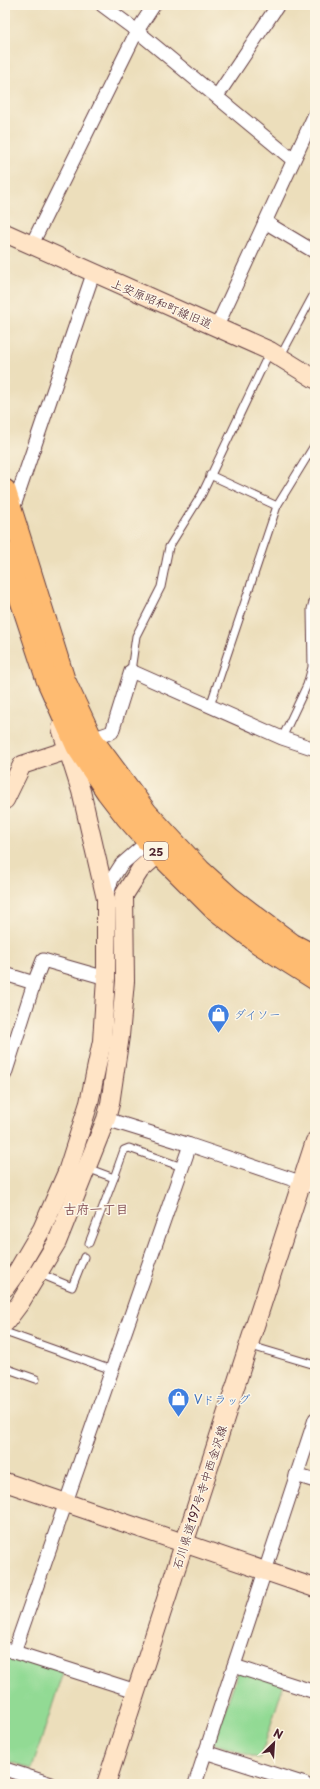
<svg xmlns="http://www.w3.org/2000/svg" width="320" height="1789" font-family="'Playpen Sans','Klee One',sans-serif">
<style>
.green{fill:#92da94;stroke:#6e7c60}
.lines{fill:none;stroke-linecap:round;stroke-linejoin:round}
.lane-casing{stroke:#623c41;stroke-width:9}
.street-casing{stroke:#623c41;stroke-width:15}
.secondary-casing{stroke:#623c41;stroke-width:20}
.primary-casing{stroke:#623c41;stroke-width:23}
.lane{stroke:#fff;stroke-width:7}
.street{stroke:#fff;stroke-width:13}
.secondary{stroke:#ffe4c6;stroke-width:18}
.primary{stroke:#febb71;stroke-width:21}
.labels{text-anchor:middle;dominant-baseline:central;stroke-width:3;stroke-linejoin:round;paint-order:stroke}
.shield{fill:#fcf5e5;stroke:#7f5f63;stroke-width:1}
.shield-label{font-size:11px;font-weight:bold;fill:#4a1f2b}
.street-label{font-size:12px;fill:#4a1f2b;stroke:#fcf5e5}
.shop-label{font-size:12px;fill:#366cbe;stroke:#fcf5e5;text-anchor:start}
.neighbourhood-label{font-size:13px;font-weight:bold;fill:#7e484e;stroke:#fcf5e5}
</style>
<rect width="100%" height="100%" fill="#fcf5e5"/>
<filter id="ink" filterUnits="userSpaceOnUse"><feTurbulence type="fractalNoise" baseFrequency=".025" numOctaves="2"/><feDisplacementMap in="SourceGraphic" scale="8" xChannelSelector="R" yChannelSelector="G"/><feConvolveMatrix kernelMatrix="1 2 1 2 8 2 1 2 1" color-interpolation-filters="sRGB"/></filter>
<filter id="wash" filterUnits="userSpaceOnUse"><feTurbulence type="fractalNoise" baseFrequency=".012" numOctaves="4" result="noise"/><feDisplacementMap in="SourceGraphic" scale="16" xChannelSelector="R" yChannelSelector="G"/><feGaussianBlur stdDeviation="0.9" result="paint"/><feColorMatrix in="noise" values="0 0 0 0 0 0 0 0 0 0 0 0 0 0 0 0 0 1.4 0 .05"/><feComposite in="paint" operator="in"/></filter>
<g filter="url(#wash)">
<rect width="100%" height="100%" fill="#ecdebb"/>
<!-- green -->
<g class="green">
<polygon points="5,1649 64,1669 32,1769 5,1760"/>
<polygon points="240,1667 285,1680 260,1759 213,1743"/>
</g>
</g>
<g filter="url(#ink)">
<g class="lines">
<defs>
<g id="lane">
<polyline points="280,357 315,292"/>
<polyline points="210,475 277,506"/>
<polyline points="131,671 136,636 161,587 169,547 202,494 270,351"/>
<polyline points="210,706 277,506 315,444"/>
<polyline points="282,738 307,685 312,667 311,609 315,595"/>
<polyline points="87,1168 114,1178 89,1243"/>
<polyline points="114,1178 124,1150 129,1148 182,1167"/>
<polyline points="38,1273 72,1287 84,1257"/>
<polyline points="5,1332 112,1370"/>
<polyline points="248,1345 315,1365"/>
<polyline points="5,1368 36,1379"/>
</g>
<g id="street">
<polyline points="102,5 137,31 293,160"/>
<polyline points="217,96 278,5"/>
<polyline points="265,222 315,252"/>
<polyline points="31,246 137,31 154,5"/>
<polyline points="217,326 315,114"/>
<polyline points="12,512 93,274"/>
<polyline points="92,739 112,732 131,671 282,738 315,749"/>
<polyline points="106,897 112,879 121,865 153,837"/>
<polyline points="5,974 34,983 5,1074"/>
<polyline points="34,983 43,960 106,978"/>
<polyline points="190,1145 315,1187"/>
<polyline points="296,1475 315,1481"/>
<polyline points="5,1649 14,1652 190,1145 106,1119"/>
<polyline points="14,1652 136,1691"/>
<polyline points="234,1666 315,1692"/>
<polyline points="205,1752 305,1784"/>
<polyline points="5,1769 51,1784"/>
<polyline points="195,1784 315,1419"/>
</g>
<g id="secondary">
<polyline points="5,233 270,351 315,379"/>
<polyline points="5,800 22,765 77,747"/>
<polyline points="5,1288 18,1270 42,1229 67,1172 89,1103 102,1041 106,978 106,899 81,791 61,728"/>
<polyline points="5,1323 20,1303 57,1242 106,1119 110,1104 120,1036 125,981 124,895 140,870 169,844"/>
<polyline points="5,1482 315,1588"/>
<polyline points="106,1784 315,1141"/>
</g>
<g id="primary">
<polyline points="5,490 64,679 92,739 147,813 200,870 231,898 292,944 315,956"/>
<polyline points="5,552 47,680 77,747 107,792 127,818 158,853 213,908 258,943 315,979"/>
</g>
</defs>
<!-- lane casing -->
<use href="#lane" class="lane-casing"/>
<!-- street casing -->
<use href="#street" class="street-casing"/>
<!-- secondary casing -->
<use href="#secondary" class="secondary-casing"/>
<!-- primary casing -->
<use href="#primary" class="primary-casing"/>
<!-- lane -->
<use href="#lane" class="lane"/>
<!-- street -->
<use href="#street" class="street"/>
<!-- secondary -->
<use href="#secondary" class="secondary"/>
<!-- primary -->
<use href="#primary" class="primary"/>
</g>
</g>
<!-- icons -->
<defs>
<symbol id="shop-pin" viewBox="-11 -11 22 30"><path d="M0 17L-7.5 6A9.5 9.5 0 1 1 7.5 6Z" fill="#3f7fe0" stroke="#fcf5e5"/><path d="M-5-2.5h2.3a2.7 3.5 0 0 1 5.4 0H5L5.5 6h-11ZM-1.5-2.5h3a1.5 2.3 0 0 0-3 0Z" fill="#fff"/></symbol>
</defs>
<g fill-rule="evenodd">
<use href="#shop-pin" x="206" y="1002" width="25" height="34"/>
<use href="#shop-pin" x="166" y="1386" width="25" height="34"/>
</g>
<g class="labels">
<!-- shield labels -->
<rect class="shield" x="144" y="842" width="24" height="18" rx="3"/>
<g class="shield-label">
<text x="156" y="851">25</text>
</g>
<!-- street labels -->
<g class="street-label">
<text transform="translate(162 303) rotate(23)">上安原昭和町線旧道</text>
<text transform="translate(199 1497) rotate(-72)">石川県道197号寺中西金沢線</text>
</g>
<!-- shop labels -->
<g class="shop-label">
<text x="234" y="1014">ダイソー</text>
<text x="194" y="1399">Vドラッグ</text>
</g>
<!-- neighbourhood labels -->
<g class="neighbourhood-label">
<text x="96" y="1208">古府一丁目</text>
</g>
</g>
<!-- margin -->
<rect width="320" height="1789" fill="none" stroke="#fcf5e5" stroke-width="20"/>
<!-- north arrow -->
<g transform="translate(274 1743) rotate(25)" stroke="#fcf5e5" stroke-width="3" paint-order="stroke">
<path d="M0-3L7 15L0 10L-7 15Z" fill="#4a1f2b"/>
<text y="-6" font-size="11" font-weight="bold" text-anchor="middle" fill="#4a1f2b">N</text>
</g>
</svg>
